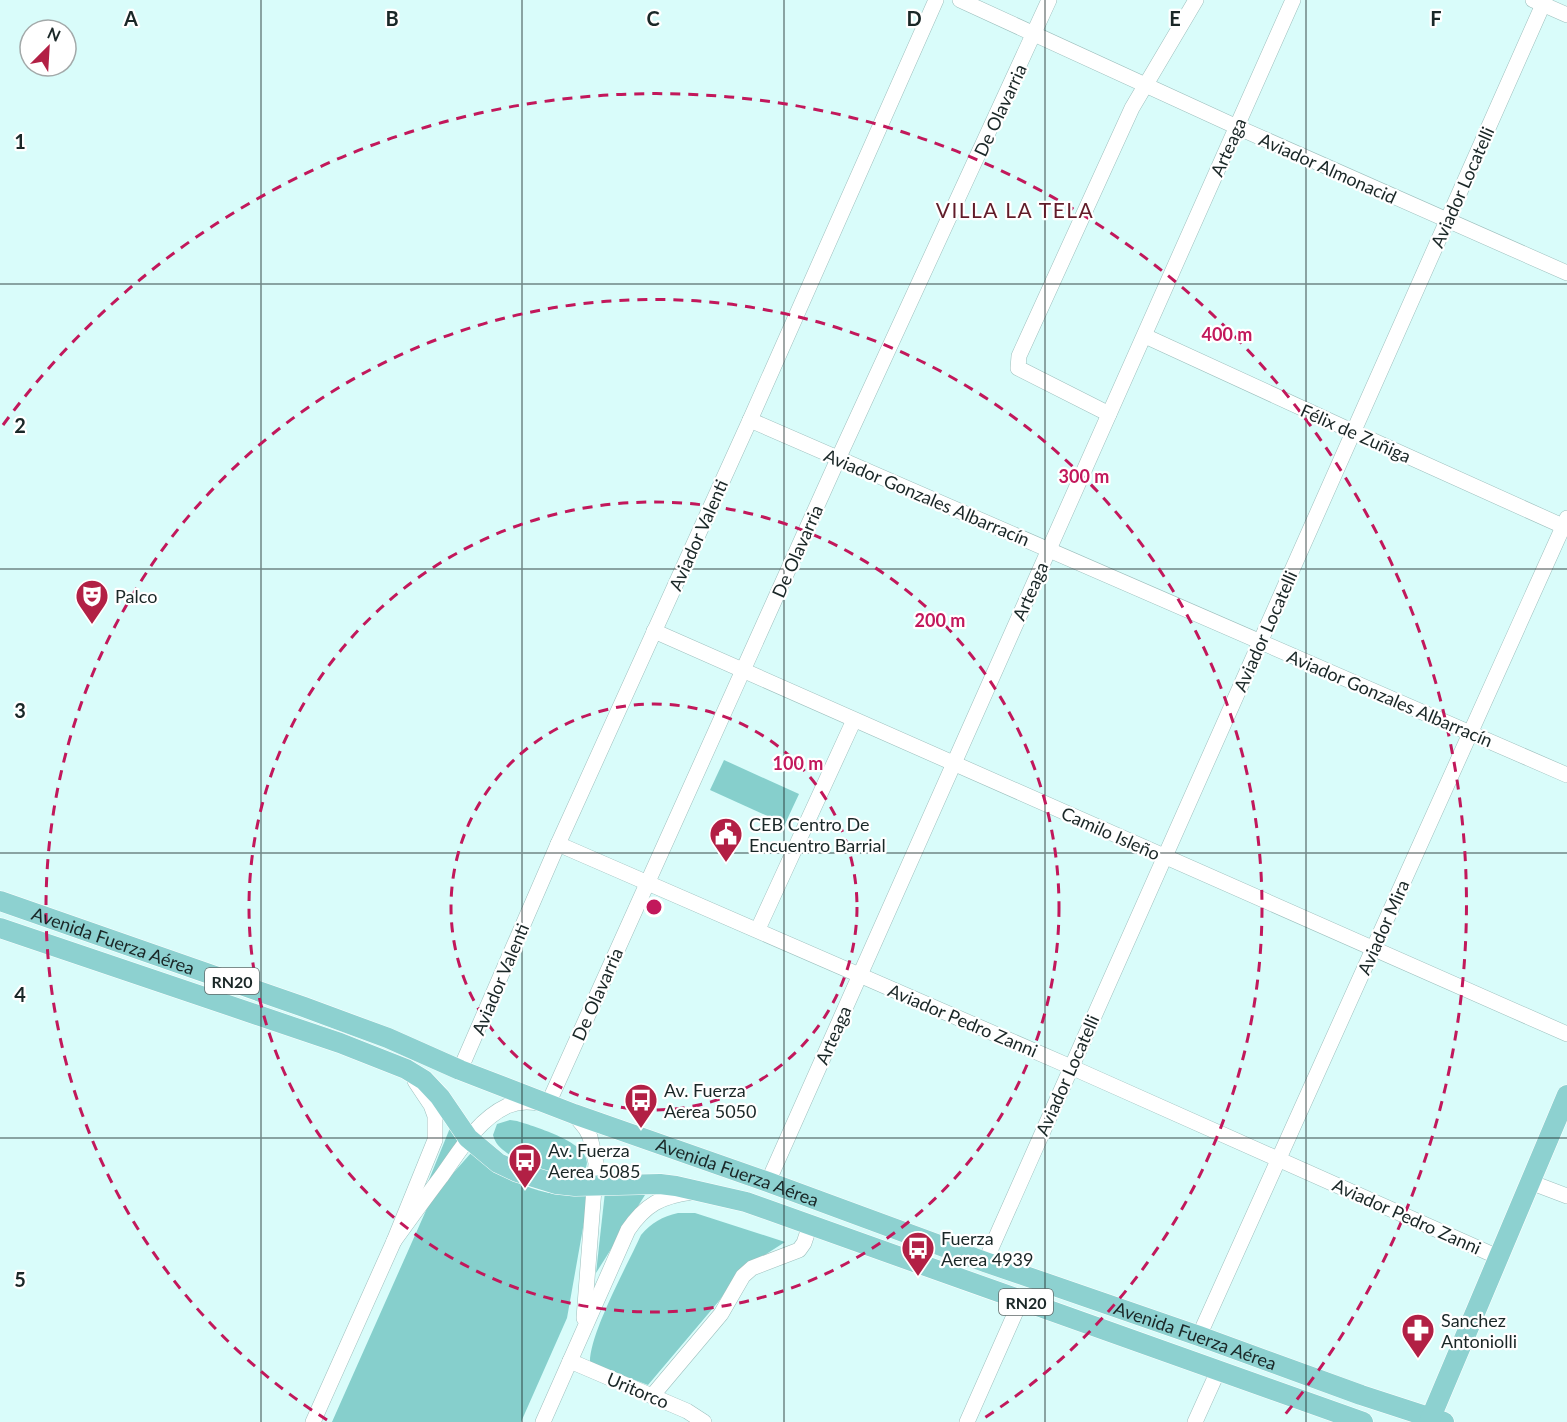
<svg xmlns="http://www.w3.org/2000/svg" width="1567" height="1422" font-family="Lato,sans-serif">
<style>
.green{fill:#86cfcc}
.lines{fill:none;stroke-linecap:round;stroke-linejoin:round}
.minor-casing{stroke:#9dbfbd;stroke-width:16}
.major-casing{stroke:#fff;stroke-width:21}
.minor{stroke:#fff;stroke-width:15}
.major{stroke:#8dd1d0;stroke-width:20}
.grid{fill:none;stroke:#1a2727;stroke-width:1.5;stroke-opacity:0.55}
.ring{fill:none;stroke:#c2185b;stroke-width:3;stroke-dasharray:10 8}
.labels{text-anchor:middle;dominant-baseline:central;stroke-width:4.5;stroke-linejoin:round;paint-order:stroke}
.shield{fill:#fff;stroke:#5f6868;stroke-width:1.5}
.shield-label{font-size:16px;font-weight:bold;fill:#1a2727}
.street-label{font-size:18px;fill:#1a2727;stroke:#fff}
.poi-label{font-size:18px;fill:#1a2727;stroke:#fff;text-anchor:start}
.quarter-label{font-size:21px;letter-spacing:1.5px;fill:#611c29;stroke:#fff}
.grid-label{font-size:20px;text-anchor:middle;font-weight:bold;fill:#1a2727;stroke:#fff;stroke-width:4.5;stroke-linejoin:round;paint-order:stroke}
.centre{fill:#c2185b;stroke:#fff;stroke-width:3}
.ring-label{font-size:18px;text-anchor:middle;font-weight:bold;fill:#c2185b;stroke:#fff;stroke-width:4.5;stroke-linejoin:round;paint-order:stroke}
</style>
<rect width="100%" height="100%" fill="#d9fcfa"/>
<!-- green -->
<g class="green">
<polygon points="724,760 799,794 785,824 710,790"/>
<path d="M510,1120l7,1c15,5 85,24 67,50 -2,4 -7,6 -12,6 -14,1 -53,-16 -65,-24 -7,-5 -12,-10 -14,-18l4,-11z"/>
<polygon points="450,1128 462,1140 428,1182"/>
<path d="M471,1153c34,27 74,48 118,41l-22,124 -46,104h-189l100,-225z"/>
<polygon points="605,1192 645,1195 596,1273"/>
<path d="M678,1213h17l90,29 -44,28 -22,31 -71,84 -58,-22c-1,-29 38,-99 51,-128 11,-13 21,-18 37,-22z"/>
</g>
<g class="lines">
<defs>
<g id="minor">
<polyline points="960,0 1237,127 1567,273"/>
<polyline points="1533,0 1567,15"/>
<polyline points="1145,336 1354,432 1567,528"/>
<polyline points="1109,414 1018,368 1019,356 1132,108 1196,0"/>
<polyline points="750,420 1567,775"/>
<polyline points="654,631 1567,1034"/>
<polyline points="558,844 1071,1067 1498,1257"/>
<polyline points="758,929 854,720"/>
<polyline points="460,1070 558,844 750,420 936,0"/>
<polyline points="574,1114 586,1129 590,1137 596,1163 584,1318"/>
<polyline points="768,1182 1293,0"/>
<polyline points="1530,1182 1567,1196"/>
<path d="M394,1241c16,-22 31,-43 47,-64 18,-25 36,-57 66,-71 14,-6 26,-4 41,-2l290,-645 211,-459"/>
<polyline points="985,1262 1545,0"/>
<polyline points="1199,1336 1567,518"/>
<polyline points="570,1361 687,1411 704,1422"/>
<polyline points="652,1396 721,1314 743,1276 752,1268 799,1250 804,1243 810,1225"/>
<polyline points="313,1422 394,1241 435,1140 435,1116 431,1105 415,1081"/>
<path d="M543,1422l85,-192c17,-25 33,-34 64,-38"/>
<polyline points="967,1422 1021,1300"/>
<polyline points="1195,1422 1218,1371"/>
</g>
<g id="major">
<path id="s1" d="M0,901l304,106 84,31 72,32 114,44 194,68 217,80 214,74 162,59 83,27"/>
<polyline points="0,928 340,1043 406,1069 424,1080 440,1097 468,1138 498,1163 517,1172 556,1184 575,1186 660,1184 676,1186 746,1202 1363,1422"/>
<polyline points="1429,1422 1567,1095"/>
</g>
</defs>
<!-- minor casing -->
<use href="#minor" class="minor-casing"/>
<!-- major casing -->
<use href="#major" class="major-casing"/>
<!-- minor -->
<use href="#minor" class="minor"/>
<!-- major -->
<use href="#major" class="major"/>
</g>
<!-- grid -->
<path class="grid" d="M261,0v1422M522,0v1422M784,0v1422M1045,0v1422M1306,0v1422M0,284h1567M0,569h1567M0,853h1567M0,1138h1567"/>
<!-- distance rings -->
<g class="ring">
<circle cx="654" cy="907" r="203"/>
<circle cx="654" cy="907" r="405"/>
<path d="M327 1420A608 608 0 1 1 981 1420"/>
<path d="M3 425A810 810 0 1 1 1283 1417"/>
</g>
<!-- icons -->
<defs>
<symbol id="theatre-pin" viewBox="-11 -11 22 30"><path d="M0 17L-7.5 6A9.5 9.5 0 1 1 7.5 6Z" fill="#b22045" stroke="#fff"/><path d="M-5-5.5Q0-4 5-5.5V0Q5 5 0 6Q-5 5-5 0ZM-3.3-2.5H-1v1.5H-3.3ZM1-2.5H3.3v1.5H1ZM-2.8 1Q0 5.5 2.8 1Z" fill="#fff"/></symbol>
<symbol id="civic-pin" viewBox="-11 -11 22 30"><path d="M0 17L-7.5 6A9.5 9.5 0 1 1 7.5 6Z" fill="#b22045" stroke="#fff"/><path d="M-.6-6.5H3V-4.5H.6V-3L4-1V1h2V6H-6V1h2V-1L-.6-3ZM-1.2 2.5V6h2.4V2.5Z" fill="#fff"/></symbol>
<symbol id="bus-pin" viewBox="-11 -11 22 30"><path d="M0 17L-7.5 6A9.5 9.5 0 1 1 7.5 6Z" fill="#b22045" stroke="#fff"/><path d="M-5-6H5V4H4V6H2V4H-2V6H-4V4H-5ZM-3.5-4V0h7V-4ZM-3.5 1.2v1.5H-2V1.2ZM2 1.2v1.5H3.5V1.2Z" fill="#fff"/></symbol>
<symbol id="pharmacy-pin" viewBox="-11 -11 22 30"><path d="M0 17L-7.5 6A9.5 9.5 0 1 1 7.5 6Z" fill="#b22045" stroke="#fff"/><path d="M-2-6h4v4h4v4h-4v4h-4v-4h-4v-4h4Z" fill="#fff"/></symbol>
</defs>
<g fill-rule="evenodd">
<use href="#theatre-pin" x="73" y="577" width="38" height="52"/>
<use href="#civic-pin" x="707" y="815" width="38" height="52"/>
<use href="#bus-pin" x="622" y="1081" width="38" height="52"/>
<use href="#bus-pin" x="506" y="1141" width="38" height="52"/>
<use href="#bus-pin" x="899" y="1229" width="38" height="52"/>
<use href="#pharmacy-pin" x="1399" y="1311" width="38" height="52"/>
</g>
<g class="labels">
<!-- shield labels -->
<g class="shield">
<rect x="205" y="968" width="54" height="26" rx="4.5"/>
<rect x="999" y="1289" width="54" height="26" rx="4.5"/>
</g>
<g class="shield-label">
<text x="232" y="981">RN20</text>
<text x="1026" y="1302">RN20</text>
</g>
<!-- street labels -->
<g class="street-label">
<text transform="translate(1000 110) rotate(-65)">De Olavarria</text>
<text transform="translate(1228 147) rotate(-66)">Arteaga</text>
<text transform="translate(1328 168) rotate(24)">Aviador Almonacid</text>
<text transform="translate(1462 187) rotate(-66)">Aviador Locatelli</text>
<text transform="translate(1356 433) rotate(24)">Félix de Zuñiga</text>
<text transform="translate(927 497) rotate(23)">Aviador Gonzales Albarracín</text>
<text transform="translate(698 535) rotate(-66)">Aviador Valenti</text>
<text transform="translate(797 551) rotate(-66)">De Olavarria</text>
<text transform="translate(1030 591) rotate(-66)">Arteaga</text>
<text transform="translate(1265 631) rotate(-66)">Aviador Locatelli</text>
<text transform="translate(1390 698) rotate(23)">Aviador Gonzales Albarracín</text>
<text transform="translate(1111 833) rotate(24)">Camilo Isleño</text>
<text transform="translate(1383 927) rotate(-66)">Aviador Mira</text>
<text stroke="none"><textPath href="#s1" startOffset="120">Avenida Fuerza Aérea</textPath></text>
<text transform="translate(500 979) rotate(-67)">Aviador Valenti</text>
<text transform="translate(597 994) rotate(-66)">De Olavarria</text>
<text transform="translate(963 1020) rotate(23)">Aviador Pedro Zanni</text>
<text transform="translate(833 1035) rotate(-66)">Arteaga</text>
<text transform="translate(1067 1075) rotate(-66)">Aviador Locatelli</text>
<text stroke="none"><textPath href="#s1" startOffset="786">Avenida Fuerza Aérea</textPath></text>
<text transform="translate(1407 1216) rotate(24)">Aviador Pedro Zanni</text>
<text stroke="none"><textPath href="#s1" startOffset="1272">Avenida Fuerza Aérea</textPath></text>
<text transform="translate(638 1390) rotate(23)">Uritorco</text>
</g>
<!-- poi labels -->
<g class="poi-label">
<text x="115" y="596">Palco</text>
<text x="749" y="824">CEB Centro De<tspan x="749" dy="21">Encuentro Barrial</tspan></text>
<text x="664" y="1090">Av. Fuerza<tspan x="664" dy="21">Aerea 5050</tspan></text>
<text x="548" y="1150">Av. Fuerza<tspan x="548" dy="21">Aerea 5085</tspan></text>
<text x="941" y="1238">Fuerza<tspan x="941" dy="21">Aerea 4939</tspan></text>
<text x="1441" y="1320">Sanchez<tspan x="1441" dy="21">Antoniolli</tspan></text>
</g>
<!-- quarter labels -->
<g class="quarter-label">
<text x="1015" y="209">VILLA LA TELA</text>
</g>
</g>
<g class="grid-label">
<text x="131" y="26">A</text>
<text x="392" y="26">B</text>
<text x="653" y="26">C</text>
<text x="914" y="26">D</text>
<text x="1175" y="26">E</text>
<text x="1436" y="26">F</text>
<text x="20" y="149">1</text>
<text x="20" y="433">2</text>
<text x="20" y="718">3</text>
<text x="20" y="1002">4</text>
<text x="20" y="1287">5</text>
</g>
<circle cx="654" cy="907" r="9" class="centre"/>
<g class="ring-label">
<text x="1227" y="341">400 m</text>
<text x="1084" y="483">300 m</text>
<text x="940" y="627">200 m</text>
<text x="798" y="770">100 m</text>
</g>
<!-- north arrow -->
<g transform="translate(48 48) rotate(24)"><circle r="28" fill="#ffffff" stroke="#a3a9a9" stroke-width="1.5"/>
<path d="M0-4.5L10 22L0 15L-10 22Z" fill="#b22045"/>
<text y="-9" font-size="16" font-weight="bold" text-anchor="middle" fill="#1a2727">N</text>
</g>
</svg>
